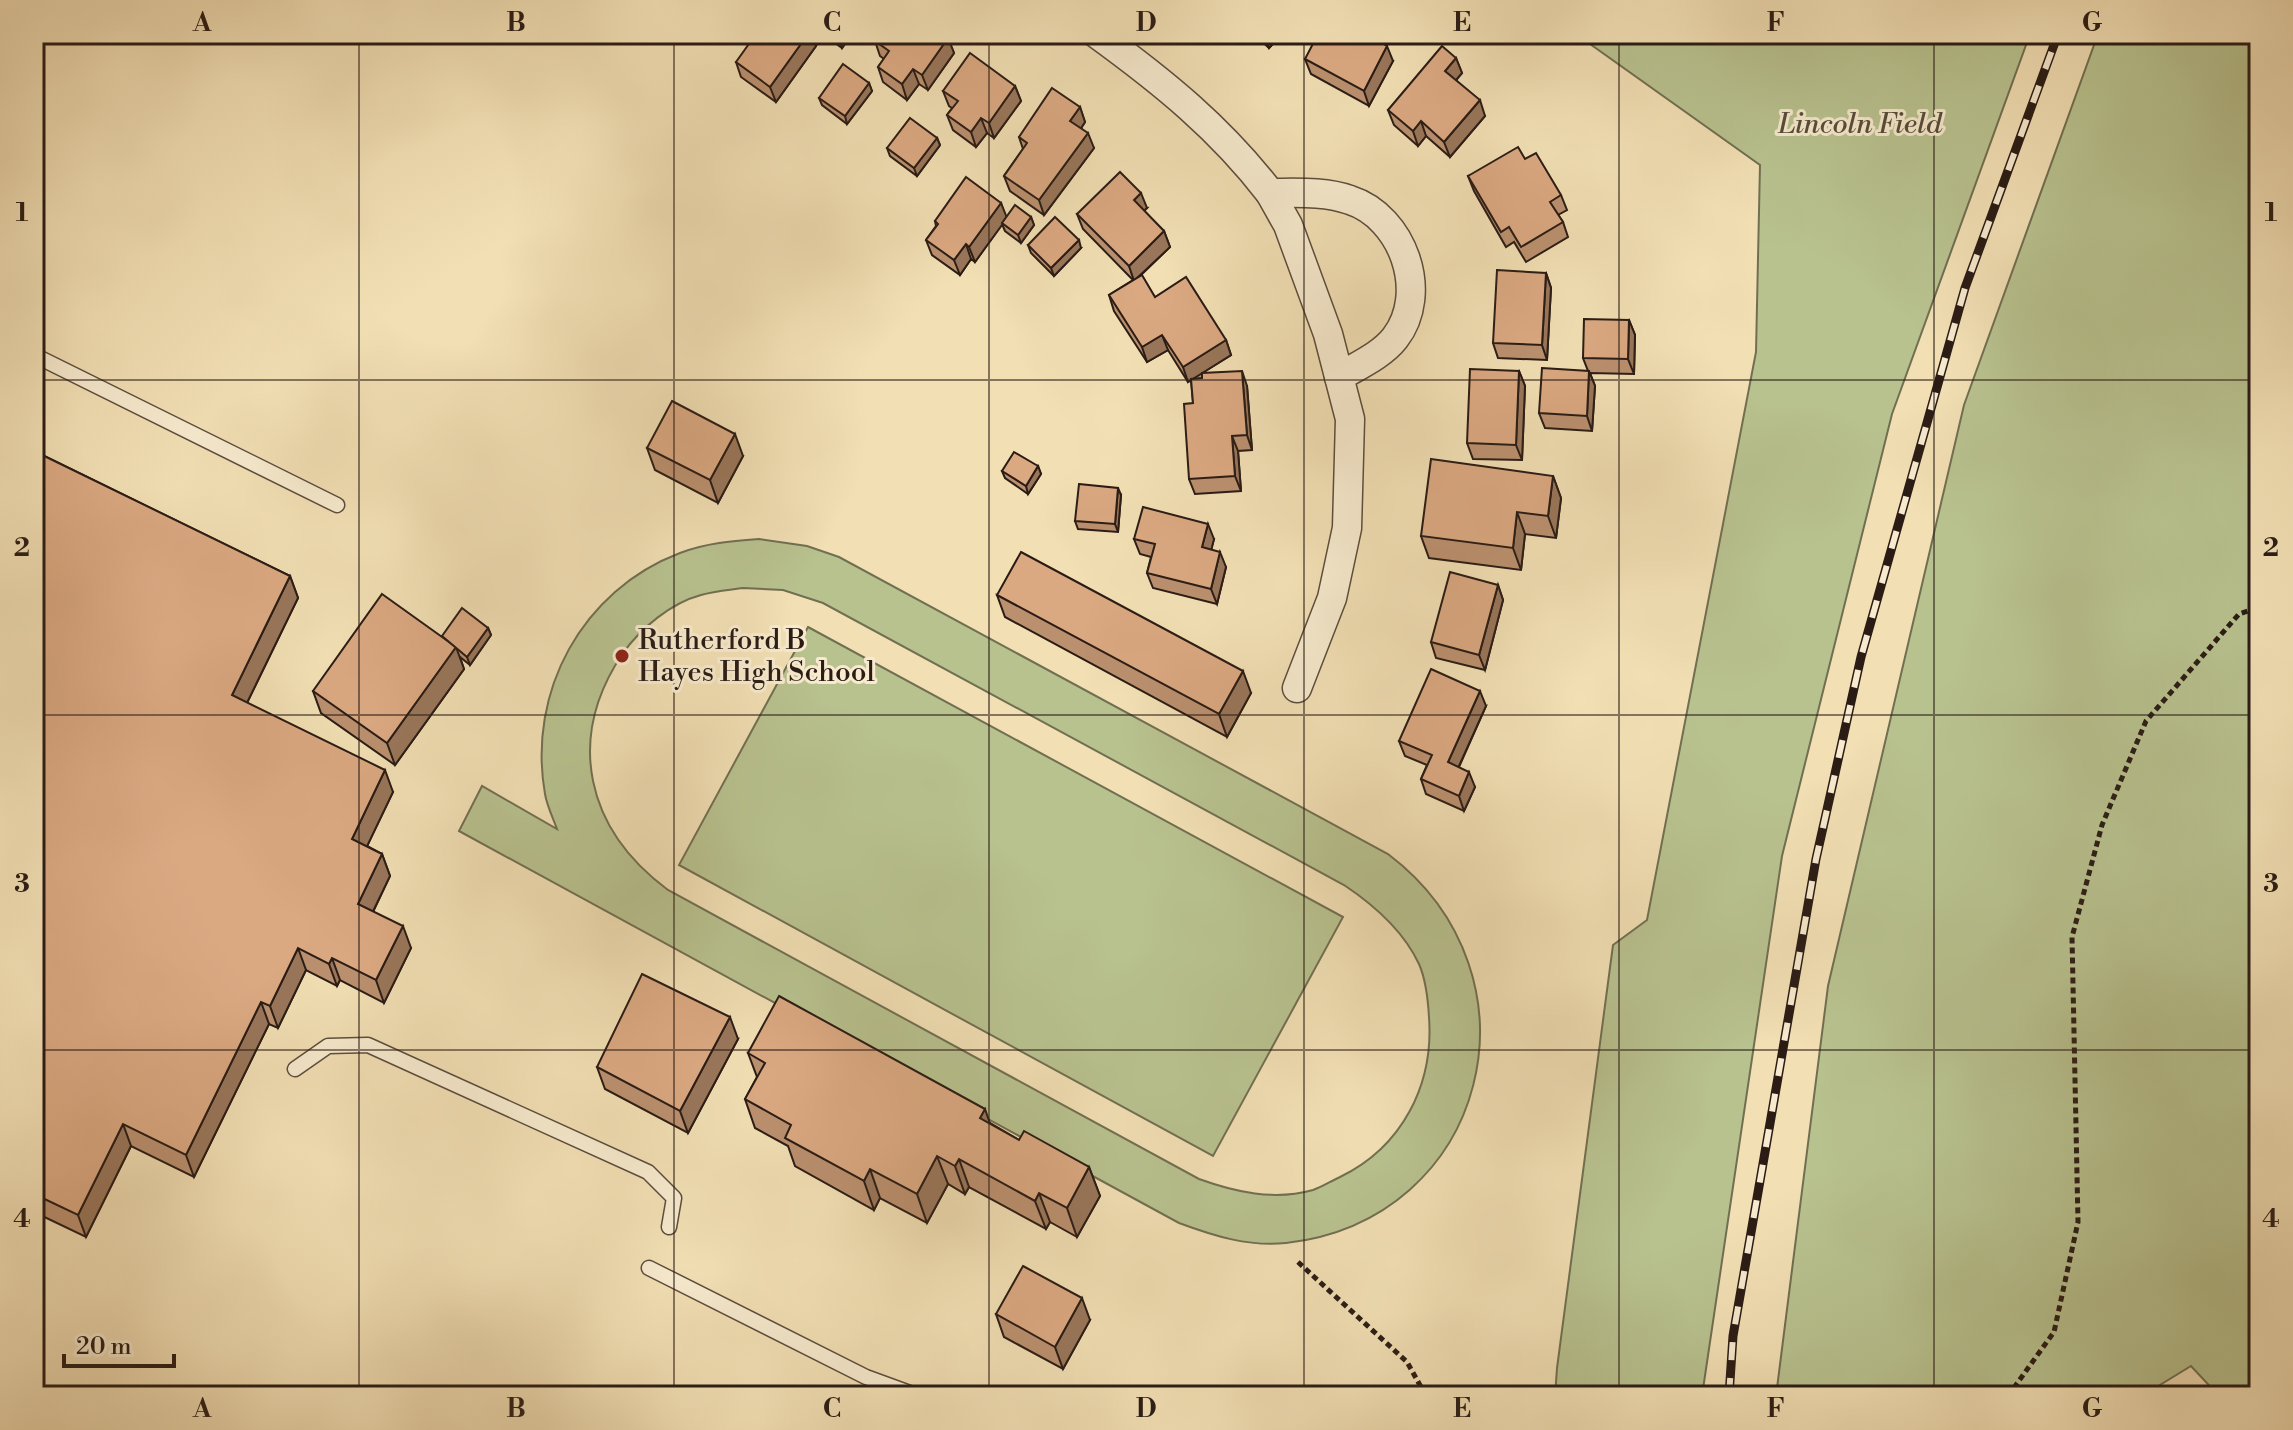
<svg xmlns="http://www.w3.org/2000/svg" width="2293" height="1430" font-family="'Libre Bodoni',serif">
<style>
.green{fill:#b8c28f;stroke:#716f52;stroke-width:2;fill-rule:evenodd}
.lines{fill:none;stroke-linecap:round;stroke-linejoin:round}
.lane-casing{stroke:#5c4d3d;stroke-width:17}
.street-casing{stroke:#5c4d3d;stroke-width:31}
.path{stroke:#2a1c15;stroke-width:5;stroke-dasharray:6 4;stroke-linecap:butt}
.lane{stroke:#f7eace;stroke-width:14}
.street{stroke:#f7eace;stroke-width:28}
.rail-casing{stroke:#2a1c15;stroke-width:9}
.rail{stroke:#f7eace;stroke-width:6;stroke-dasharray:18;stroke-linecap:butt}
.wall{fill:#bb906f;stroke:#2a1c15;stroke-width:2}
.shaded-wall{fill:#99765a;stroke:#2a1c15;stroke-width:2}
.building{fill:#daa881;stroke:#2a1c15;stroke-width:2}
.grid{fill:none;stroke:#2a1c15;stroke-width:2;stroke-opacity:0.55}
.poi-dot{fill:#8f2418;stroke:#f7eace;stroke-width:3}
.labels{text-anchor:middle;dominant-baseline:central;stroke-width:6;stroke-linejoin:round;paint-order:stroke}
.park-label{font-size:28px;font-style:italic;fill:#554e3a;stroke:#f7eace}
.poi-label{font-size:28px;fill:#2a1c15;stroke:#f7eace;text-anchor:start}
.neatline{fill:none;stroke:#2a1c15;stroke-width:3}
.grid-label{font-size:26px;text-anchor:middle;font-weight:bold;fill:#2a1c15}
</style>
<rect width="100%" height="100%" fill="#f2dfb4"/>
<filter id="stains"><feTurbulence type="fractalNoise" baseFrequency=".0025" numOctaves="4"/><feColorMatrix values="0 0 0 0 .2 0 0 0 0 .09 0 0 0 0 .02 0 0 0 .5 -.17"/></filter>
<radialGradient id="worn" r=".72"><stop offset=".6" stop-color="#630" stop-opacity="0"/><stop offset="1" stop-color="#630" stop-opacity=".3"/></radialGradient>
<!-- green -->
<g class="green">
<polygon points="1576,34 2030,34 1892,414 1782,856 1702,1396 1555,1396 1557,1368 1613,945 1647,920 1756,352 1760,165"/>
<polygon points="2098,34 2259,34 2259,1396 2219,1396 2191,1366 2142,1396 1776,1396 1828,986 1964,405"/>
<path d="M759,539l48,7 32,11 549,297c161,122 100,366 -102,389 -37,4 -72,-7 -107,-20l-720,-392 23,-45 75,43c-4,-11 -10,-23 -12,-35 -18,-102 37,-204 135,-241 26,-10 52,-12 79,-14zM743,588l40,2 40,13 521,282c30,20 59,45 75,79 7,16 9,35 10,53 5,68 -27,130 -89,160 -9,4 -18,10 -27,13 -39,11 -78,2 -114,-11l-531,-289c-82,-61 -103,-151 -45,-237 18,-25 48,-50 78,-58 13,-4 28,-5 42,-7z"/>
<polygon points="808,627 1343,917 1213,1156 679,865"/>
</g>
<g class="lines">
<defs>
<g id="lane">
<polyline points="34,355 337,505"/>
<polyline points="295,1069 328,1046 368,1045 648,1172 674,1198 669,1227"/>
<polyline points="649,1268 866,1377 918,1396"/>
</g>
<g id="street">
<path d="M1097,34c66,48 123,94 173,159 26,0 55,-2 80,7 53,17 80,93 45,138 -13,17 -38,28 -56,39"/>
<polyline points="1270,193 1288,225 1328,334 1350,419 1347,528 1332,598 1297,688"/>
</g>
</defs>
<!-- lane casing -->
<use href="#lane" class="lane-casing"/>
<!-- street casing -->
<use href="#street" class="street-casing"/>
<!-- path -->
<g class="path">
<polyline points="1298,1262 1407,1362 1426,1396"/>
<polyline points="2008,1396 2054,1332 2078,1222 2072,937 2102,825 2146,721 2239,614 2259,607"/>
</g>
<!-- lane -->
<use href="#lane" class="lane"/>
<!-- street -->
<use href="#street" class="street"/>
<defs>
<polyline id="rail" points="1729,1396 1733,1336 1816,859 1861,657 1965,288 2058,34"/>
</defs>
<!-- rail casing -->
<use href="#rail" class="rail-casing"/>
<!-- rail -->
<use href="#rail" class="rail"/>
</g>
<!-- wall -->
<g class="wall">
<polygon points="823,34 852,34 842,48"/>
<polygon points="853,34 866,34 862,40"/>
<polygon points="1254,34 1282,34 1269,48"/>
<polygon points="948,38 954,53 928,90 919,84 907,100 883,82 878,67 884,59 880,56 875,41"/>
<polygon points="816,46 776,102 741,77 736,62"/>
<polygon points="1456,58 1462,73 1456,80 1485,116 1450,157 1426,136 1418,146 1394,125 1388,110"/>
<polygon points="1305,59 1393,61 1369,106 1311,74"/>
<polygon points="869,83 872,91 847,124 822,105 819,98"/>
<polygon points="1015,86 1021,101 994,138 987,133 976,147 953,130 947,115 952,108 949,106 943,91"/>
<polygon points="1080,107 1085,122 1081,128 1094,148 1044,215 1010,191 1004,176 1023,149 1019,137"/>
<polygon points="937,138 940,145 917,176 890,156 887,148"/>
<polygon points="1525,159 1561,195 1567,210 1558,215 1563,222 1568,237 1526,262 1514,242 1506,247 1474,191 1468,176"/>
<polygon points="1001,203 1006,218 1031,217 1034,225 1021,243 1005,231 1002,224 975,262 971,259 960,275 932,255 926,240 936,226 935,221"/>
<polygon points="1147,208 1144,211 1164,231 1170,247 1139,277 1155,297 1226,340 1231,355 1202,373 1247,386 1252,450 1238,451 1241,491 1195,494 1189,479 1193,403 1191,380 1188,382 1168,350 1147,362 1114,311 1109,295 1133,280 1083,229 1077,214"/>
<polygon points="1028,245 1081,248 1054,276 1031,253"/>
<polygon points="1546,273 1551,288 1547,360 1498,358 1493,343"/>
<polygon points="1629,320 1635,335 1634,374 1590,373 1595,386 1592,431 1545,428 1539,413 1588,371 1583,358"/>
<polygon points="1519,371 1525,386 1522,460 1473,459 1467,443"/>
<polygon points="647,448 743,456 718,503 655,470"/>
<polygon points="34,451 290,576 298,598 247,703 393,792 367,846 382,854 390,876 373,912 411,948 384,1003 340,980 337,986 306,970 278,1028 269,1024 194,1177 131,1146 86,1237 34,1212"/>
<polygon points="1038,466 1041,474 1028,494 1005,478 1002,471"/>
<polygon points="1553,476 1561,498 1556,538 1525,534 1521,570 1429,558 1421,536"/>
<polygon points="1121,495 1118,532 1078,529 1075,521"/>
<polygon points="1134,539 1214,539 1211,550 1226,567 1217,604 1153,588 1147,573 1151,557 1140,554"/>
<polygon points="1498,585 1503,600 1485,670 1436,658 1431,642"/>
<polygon points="997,595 1251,693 1227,737 1005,617"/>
<polygon points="488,628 491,635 470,665 460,657 464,669 395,765 321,713 313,691 442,636"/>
<polygon points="1486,706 1459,767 1475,787 1464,811 1426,794 1421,779 1427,765 1405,756 1399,741"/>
<polygon points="738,1039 688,1133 605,1089 597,1067"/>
<polygon points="748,1053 990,1123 1019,1140 1089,1167 1100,1196 1077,1237 1050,1222 1046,1229 969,1187 965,1194 948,1184 927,1223 880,1198 874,1210 795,1166 788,1146 755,1128 745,1099 757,1077"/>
<polygon points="996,1314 1090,1320 1063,1369 1004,1337"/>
</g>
<!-- shaded-wall -->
<g class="shaded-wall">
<polygon points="808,34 811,34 816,46 776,102 770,87"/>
<polygon points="837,34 852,34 842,48"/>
<polygon points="1264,34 1282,34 1269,48"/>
<polygon points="948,38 954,53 928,90 922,75"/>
<polygon points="1387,46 1393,61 1369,106 1364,91"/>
<polygon points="1456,58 1462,73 1451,86 1445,71"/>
<polygon points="913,69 919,84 907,100 902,84"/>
<polygon points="869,83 872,91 847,124 845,116"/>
<polygon points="1015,86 1021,101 994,138 989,123"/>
<polygon points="1480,100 1485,116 1450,157 1444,142"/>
<polygon points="1080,107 1085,122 1076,136 1070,121"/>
<polygon points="981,118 987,133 976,147 971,132"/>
<polygon points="1421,121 1426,136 1418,146 1413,131"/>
<polygon points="1088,133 1094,148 1044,215 1039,200"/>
<polygon points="937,138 940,145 917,176 914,168"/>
<polygon points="1141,193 1147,208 1139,215 1134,200"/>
<polygon points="1001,203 1007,218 975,262 969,247"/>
<polygon points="1031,217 1034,225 1021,243 1018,235"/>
<polygon points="1164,231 1170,247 1134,281 1129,266"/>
<polygon points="1079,240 1081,248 1054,276 1051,268"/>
<polygon points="966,244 971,259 960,275 954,260"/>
<polygon points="1546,273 1551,288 1547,360 1542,345"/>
<polygon points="1629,320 1635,335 1634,374 1628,359"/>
<polygon points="1162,335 1168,350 1147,362 1142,347"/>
<polygon points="1226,340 1231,355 1188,382 1183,367"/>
<polygon points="1242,371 1247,386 1252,450 1247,435"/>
<polygon points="1519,371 1525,386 1522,460 1516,445"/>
<polygon points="1589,371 1595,386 1592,431 1587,416"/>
<polygon points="735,434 743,456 718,503 710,480"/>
<polygon points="1232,436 1238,451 1241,491 1235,476"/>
<polygon points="1038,466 1041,474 1028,494 1026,486"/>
<polygon points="1553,476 1561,498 1556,538 1548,516"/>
<polygon points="1118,488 1121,495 1118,532 1115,524"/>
<polygon points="1517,512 1525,534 1521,570 1513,548"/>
<polygon points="1208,524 1214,539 1208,563 1202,547"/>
<polygon points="1220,552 1226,567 1217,604 1211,589"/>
<polygon points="290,576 298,598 240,717 232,695"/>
<polygon points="1498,585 1503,600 1485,670 1479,655"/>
<polygon points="488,628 491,635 470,665 467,657"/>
<polygon points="456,647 464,669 395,765 387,743"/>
<polygon points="1243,671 1251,693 1227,737 1219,714"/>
<polygon points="1480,691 1486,706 1454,777 1448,762"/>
<polygon points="385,770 393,792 360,861 352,839"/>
<polygon points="1469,772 1475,787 1464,811 1459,796"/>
<polygon points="382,854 390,876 366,926 358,904"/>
<polygon points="403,926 411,948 384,1003 376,980"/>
<polygon points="298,948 306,970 278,1028 270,1006"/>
<polygon points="332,958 340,980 337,986 329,964"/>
<polygon points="261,1002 269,1024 194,1177 186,1155"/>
<polygon points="730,1017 738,1039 688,1133 680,1111"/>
<polygon points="985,1109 995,1138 980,1118"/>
<polygon points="123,1124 131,1146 86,1237 78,1215"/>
<polygon points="937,1156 948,1184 927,1223 917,1194"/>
<polygon points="959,1159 969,1187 965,1194 955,1166"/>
<polygon points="1089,1167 1100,1196 1077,1237 1067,1208"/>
<polygon points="870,1169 880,1198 874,1210 864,1181"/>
<polygon points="1039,1193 1050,1222 1046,1229 1035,1201"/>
<polygon points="1082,1298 1090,1320 1063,1369 1055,1347"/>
</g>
<!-- building -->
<g class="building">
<polygon points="756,34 808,34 770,87 736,62"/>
<polygon points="880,34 943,34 948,38 922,75 913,69 902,84 878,67 889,51 875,41"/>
<polygon points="1318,34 1366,34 1387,46 1364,91 1305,59"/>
<polygon points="1442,46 1456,58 1445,71 1480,100 1444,142 1421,121 1413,131 1388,110"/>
<polygon points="970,53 1015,86 989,123 981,118 971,132 947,115 958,101 943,91"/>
<polygon points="843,64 869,83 845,116 819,98"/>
<polygon points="1052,88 1080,107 1070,121 1088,133 1039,200 1004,176 1027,143 1019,137"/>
<polygon points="910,118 937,138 914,168 887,148"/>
<polygon points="1518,147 1525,159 1536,153 1561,195 1550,202 1563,222 1521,247 1509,227 1501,232 1468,176"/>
<polygon points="1120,172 1141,193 1134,200 1164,231 1129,266 1077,214"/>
<polygon points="966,177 1001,203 969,247 966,244 954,260 926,240 938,224 935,221"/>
<polygon points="1015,205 1031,217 1018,235 1002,223"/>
<polygon points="1055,217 1079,240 1051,268 1028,245"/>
<polygon points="1497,270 1546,273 1542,345 1493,343"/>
<polygon points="1142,275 1155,297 1186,277 1226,340 1183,367 1162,335 1142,347 1109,295"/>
<polygon points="1584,319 1629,320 1628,359 1583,358"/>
<polygon points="1542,368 1589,371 1587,416 1539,413"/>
<polygon points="1470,369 1519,371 1516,445 1467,443"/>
<polygon points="1242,371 1247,435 1232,436 1235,476 1189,479 1184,404 1193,403 1191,379 1202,378 1202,373"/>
<polygon points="672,401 735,434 710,480 647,448"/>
<polygon points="34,451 290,576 232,695 385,770 352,839 382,854 358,904 403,926 376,980 332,958 329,964 298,948 270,1006 261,1002 186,1155 123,1124 78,1215 34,1194"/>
<polygon points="1014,452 1038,466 1026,486 1002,471"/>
<polygon points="1431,459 1553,476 1548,516 1517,512 1513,548 1421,536"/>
<polygon points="1079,484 1118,488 1115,524 1075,521"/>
<polygon points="1143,507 1208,524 1202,547 1220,552 1211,589 1147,573 1155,544 1134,539"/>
<polygon points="1021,552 1243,671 1219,714 997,595"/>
<polygon points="1450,572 1498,585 1479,655 1431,642"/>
<polygon points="382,594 456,647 387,743 313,691"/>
<polygon points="462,608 488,628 467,657 442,636"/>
<polygon points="1431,669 1480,691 1448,762 1469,772 1459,796 1421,779 1432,755 1399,741"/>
<polygon points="642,974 730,1017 680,1111 597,1067"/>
<polygon points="779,996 985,1109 980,1118 1019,1140 1024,1131 1089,1167 1067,1208 1039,1193 1035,1201 959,1159 955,1166 937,1156 917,1194 870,1169 864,1181 785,1138 791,1125 745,1099 765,1063 748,1053"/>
<polygon points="1023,1266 1082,1298 1055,1347 996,1314"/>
</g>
<!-- grid -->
<path class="grid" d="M359,34v1362M674,34v1362M989,34v1362M1304,34v1362M1619,34v1362M1934,34v1362M34,380h2225M34,715h2225M34,1050h2225"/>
<!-- markers -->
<circle class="poi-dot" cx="622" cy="656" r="8"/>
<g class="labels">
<!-- park labels -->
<g class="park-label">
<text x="1860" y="124">Lincoln Field</text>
</g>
<!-- poi labels -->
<g class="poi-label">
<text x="638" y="640">Rutherford B<tspan x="638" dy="32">Hayes High School</tspan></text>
</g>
</g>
<!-- margin -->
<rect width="2293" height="1430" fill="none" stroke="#f2dfb4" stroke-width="88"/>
<!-- scale -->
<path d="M64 1354v12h110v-12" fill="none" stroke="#2a1c15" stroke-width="4"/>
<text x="76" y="1354" font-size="24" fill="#2a1c15" stroke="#f7eace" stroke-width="6" paint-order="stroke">20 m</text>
<rect x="44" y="44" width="2205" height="1342" class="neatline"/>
<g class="grid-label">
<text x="202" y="31">A</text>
<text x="516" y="31">B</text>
<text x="832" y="31">C</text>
<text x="1146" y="31">D</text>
<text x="1462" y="31">E</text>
<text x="1776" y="31">F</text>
<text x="2092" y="31">G</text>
<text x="22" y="221">1</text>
<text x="2271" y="221">1</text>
<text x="22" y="556">2</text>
<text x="2271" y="556">2</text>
<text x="22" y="892">3</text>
<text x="2271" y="892">3</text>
<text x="22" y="1227">4</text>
<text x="2271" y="1227">4</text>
<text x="202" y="1417">A</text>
<text x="516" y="1417">B</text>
<text x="832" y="1417">C</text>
<text x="1146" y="1417">D</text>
<text x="1462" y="1417">E</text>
<text x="1776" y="1417">F</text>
<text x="2092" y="1417">G</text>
</g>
<rect width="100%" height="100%" filter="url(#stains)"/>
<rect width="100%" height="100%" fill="url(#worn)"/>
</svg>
